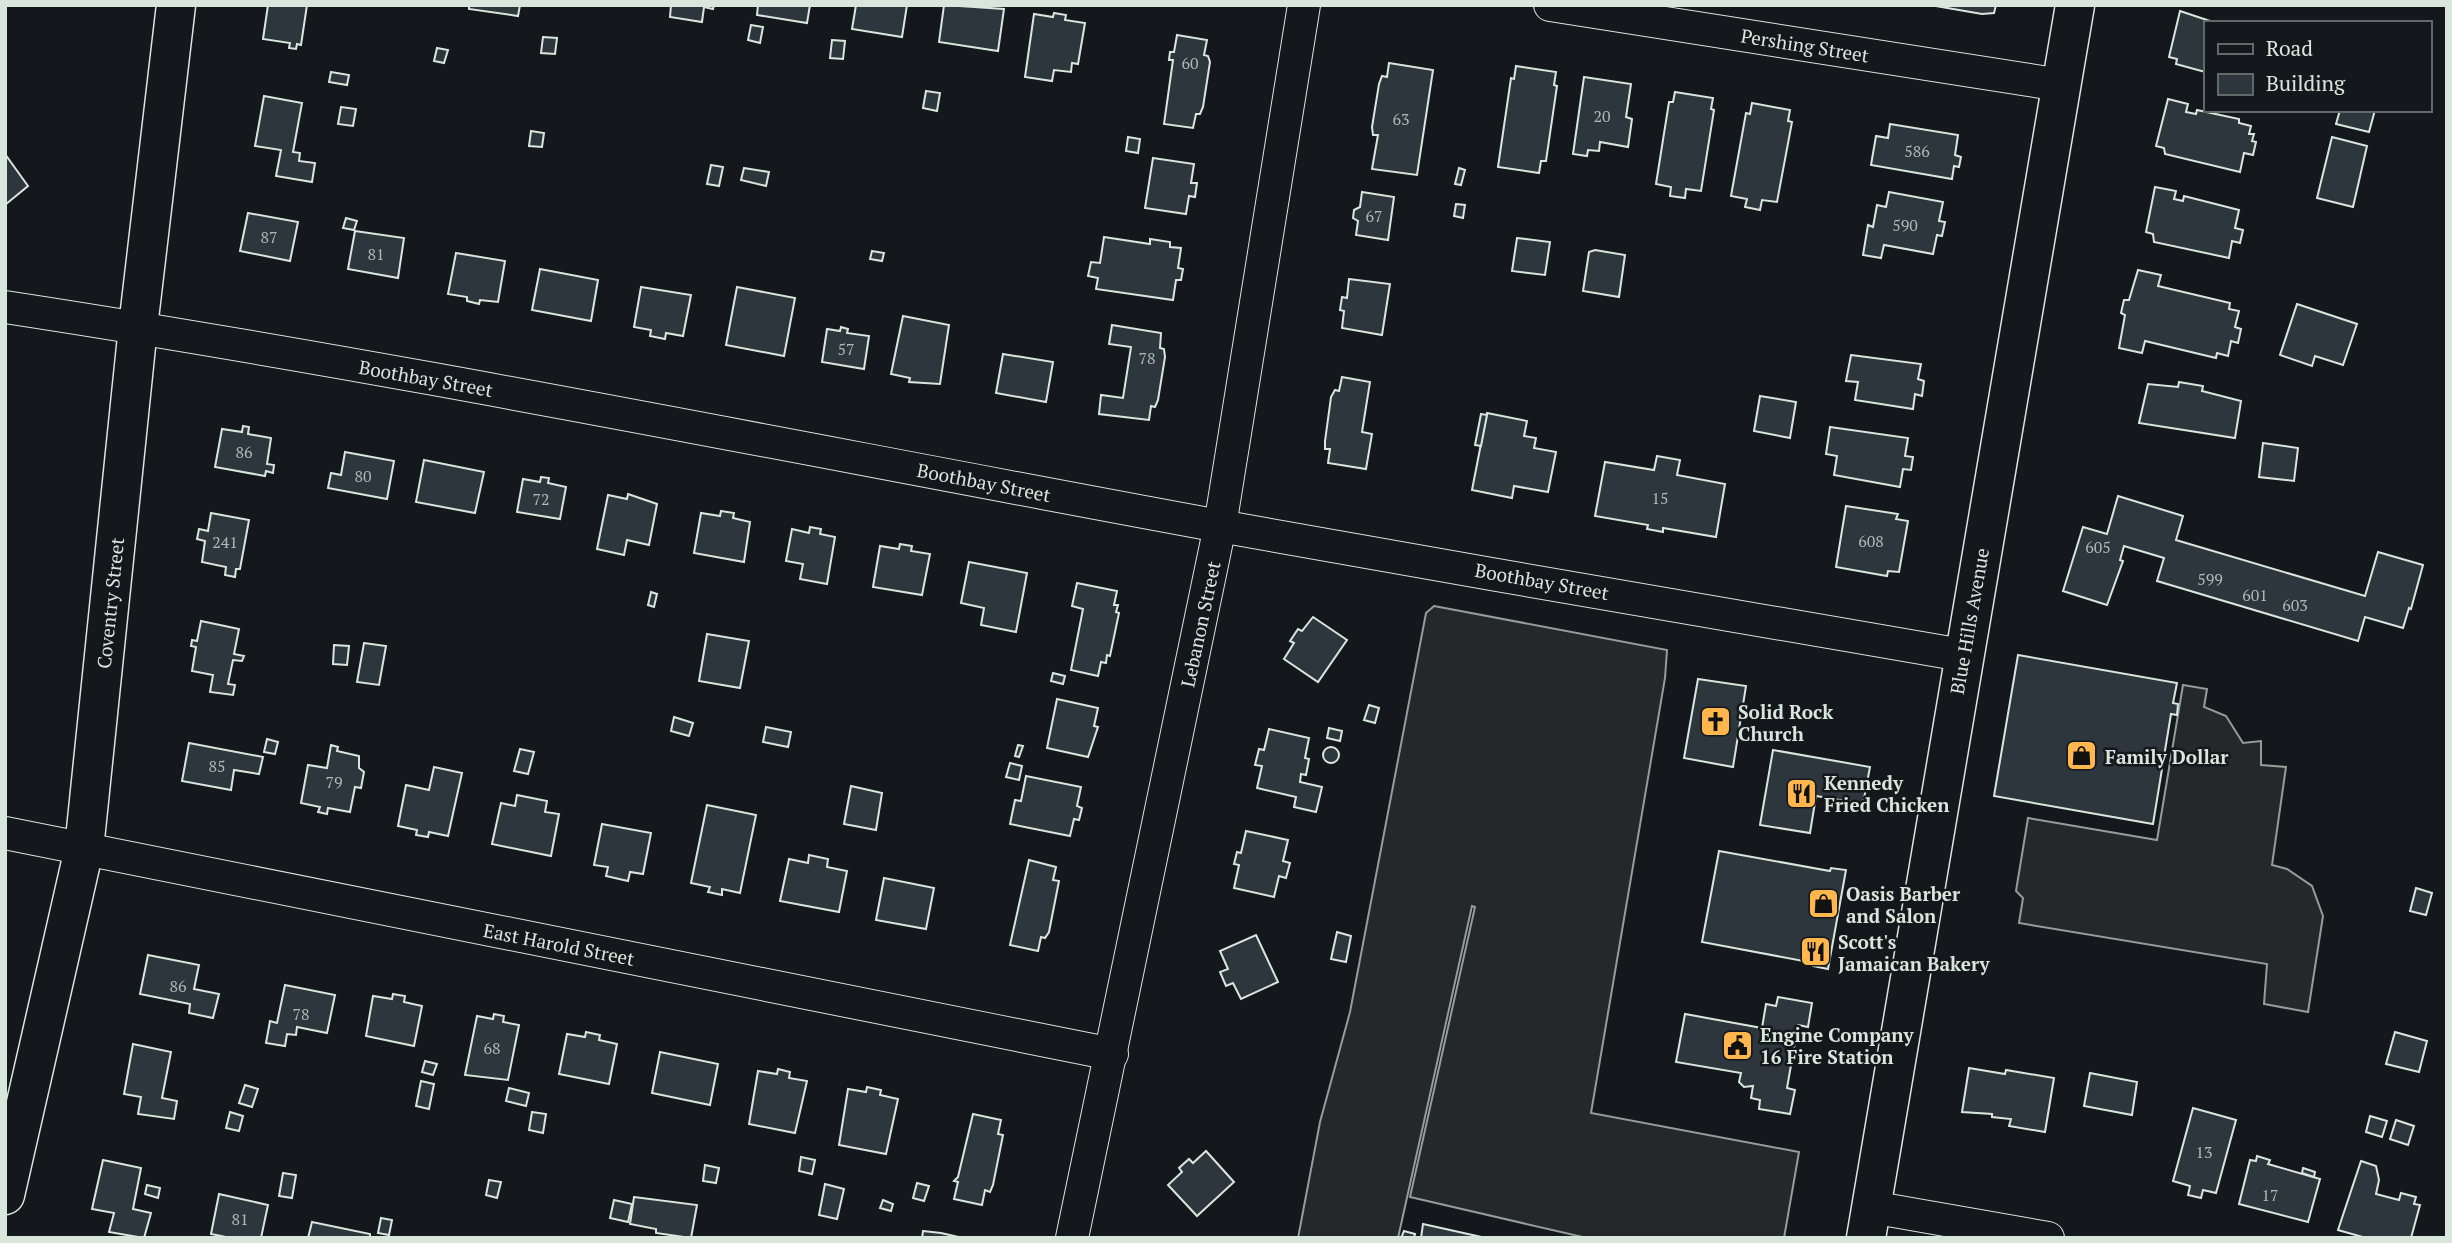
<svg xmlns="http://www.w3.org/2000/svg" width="2452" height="1243" font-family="'PT Serif',serif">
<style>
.parking{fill:#24282b;stroke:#939e99;stroke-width:2}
.building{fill:#2c363c;stroke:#d8e6dc;stroke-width:2}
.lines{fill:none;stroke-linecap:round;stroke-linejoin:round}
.street-casing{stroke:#d8e6dc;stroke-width:34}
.secondary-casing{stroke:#d8e6dc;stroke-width:41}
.street{stroke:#14181c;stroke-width:32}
.secondary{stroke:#14181c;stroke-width:38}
.labels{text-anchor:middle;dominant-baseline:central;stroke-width:5;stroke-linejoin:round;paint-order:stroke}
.number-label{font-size:16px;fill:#adbab4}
.street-label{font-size:19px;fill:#d8e6dc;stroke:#14181c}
.poi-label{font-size:19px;font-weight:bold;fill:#d8e6dc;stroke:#14181c;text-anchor:start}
</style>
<rect width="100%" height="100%" fill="#14181c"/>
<!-- parking -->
<g class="parking">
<polygon points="1434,606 1667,650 1665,678 1591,1113 1799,1152 1784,1238 1587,1238 1410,1197 1475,907 1472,906 1398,1238 1298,1238 1320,1122 1350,1012 1426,613"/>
<polygon points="2183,685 2207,689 2204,707 2226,716 2243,743 2261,741 2261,765 2286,767 2272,865 2287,869 2312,886 2323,916 2308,1012 2264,1004 2267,964 2019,923 2023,898 2016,891 2028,818 2157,840"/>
</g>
<!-- building -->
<g class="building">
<polygon points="268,5 307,5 301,45 297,44 296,49 289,48 290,43 263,39"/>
<polygon points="469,5 520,5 518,16 469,9"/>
<polygon points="671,5 714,5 713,9 704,7 702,22 670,17"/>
<polygon points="758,5 810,5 807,23 757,15"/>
<polygon points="856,5 907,5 902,37 852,29"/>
<polygon points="944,5 1004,9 998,51 939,42"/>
<polygon points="1930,5 1996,5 1994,13 1982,14"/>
<polygon points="2180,11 2216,23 2205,23 2205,72 2176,64 2177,59 2169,57"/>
<polygon points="1054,13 1066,15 1065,20 1085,23 1078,64 1072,63 1071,72 1054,70 1052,81 1025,77 1034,14 1053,17"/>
<polygon points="751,25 763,27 760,43 748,40"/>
<polygon points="1177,35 1207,40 1204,55 1208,56 1210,62 1203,107 1200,114 1196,114 1193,128 1164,124 1173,60 1169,60 1170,52 1174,52"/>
<polygon points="543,37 557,38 555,54 541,53"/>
<polygon points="832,40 845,41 843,59 830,58"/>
<polygon points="437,48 448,50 444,63 434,61"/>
<polygon points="1389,63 1433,70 1417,175 1372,169 1378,135 1373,135 1372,127 1379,84 1382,76 1387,77"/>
<polygon points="1516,66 1556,72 1554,85 1557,86 1546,161 1541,161 1539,173 1498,167 1511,78 1514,79"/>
<polygon points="331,72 349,75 347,85 329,82"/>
<polygon points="1584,77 1631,84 1626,117 1632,119 1628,147 1600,142 1599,151 1588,150 1587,156 1573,154"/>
<polygon points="926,91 940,93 937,111 923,108"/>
<polygon points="1675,92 1713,98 1711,109 1714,110 1701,191 1686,189 1685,198 1670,196 1671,187 1656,184 1669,102 1673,102"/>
<polygon points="264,96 302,103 293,152 300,153 299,161 315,163 312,182 276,176 281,150 255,146"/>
<polygon points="2168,99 2188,104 2186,112 2196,114 2197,110 2239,119 2239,123 2251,126 2249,134 2254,134 2252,141 2256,142 2253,155 2244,153 2240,172 2165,154 2164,148 2156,146"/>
<polygon points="1752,103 1790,110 1788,121 1792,122 1777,202 1762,200 1760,210 1745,207 1747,199 1731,196 1746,113 1750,114"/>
<polygon points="341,107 356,109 353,126 338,124"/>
<polygon points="2340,110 2375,110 2369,132 2336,124"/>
<polygon points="1890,124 1958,135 1955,155 1961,157 1959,167 1954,166 1952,179 1871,165 1876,136 1888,138"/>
<polygon points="531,131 544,133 542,147 529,146"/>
<polygon points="1128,137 1140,139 1138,153 1126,151"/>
<polygon points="2332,137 2367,146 2353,207 2317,198"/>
<polygon points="5,154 28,186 5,205"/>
<polygon points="1153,158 1194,164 1191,183 1197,183 1195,197 1189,196 1186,214 1145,208"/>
<polygon points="711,165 723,167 719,186 707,184"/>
<polygon points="744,168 769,172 766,186 741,180"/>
<polygon points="1459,168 1465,170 1461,185 1455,184"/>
<polygon points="2155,187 2176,191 2174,199 2183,201 2184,196 2239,210 2235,228 2243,230 2240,243 2232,241 2229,258 2154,242 2153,234 2146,232"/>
<polygon points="1362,192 1394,197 1388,240 1356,235 1358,221 1353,218 1354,210 1360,207"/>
<polygon points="1889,192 1943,202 1939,221 1945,222 1942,236 1937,235 1933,254 1884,245 1881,258 1863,255 1868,225 1873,227 1877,205 1886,207"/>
<polygon points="1456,204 1465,205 1463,218 1454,216"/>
<polygon points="248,213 298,222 290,261 240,251"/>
<polygon points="346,218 357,221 354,230 343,228"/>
<polygon points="355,231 404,238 398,278 348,269"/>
<polygon points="1104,237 1150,244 1150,239 1170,242 1170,247 1181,248 1178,268 1183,269 1181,280 1176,280 1173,300 1096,289 1098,278 1088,276 1091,262 1100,263"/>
<polygon points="1517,238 1550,242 1545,275 1512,271"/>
<polygon points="1595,250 1625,255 1619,297 1583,291 1589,252"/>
<polygon points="872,251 884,253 882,261 870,259"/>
<polygon points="456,253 505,261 498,302 480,300 479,304 467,301 467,297 448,294"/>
<polygon points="540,269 598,280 591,321 532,310"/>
<polygon points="2138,270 2161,275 2158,286 2230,303 2229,309 2239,311 2235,327 2241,329 2238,343 2231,341 2228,356 2217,353 2216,358 2145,341 2142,353 2119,348 2125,315 2121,313 2124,300 2129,300"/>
<polygon points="1349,279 1390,284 1382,335 1342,328 1344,311 1340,310 1342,297 1347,298"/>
<polygon points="641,287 691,295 683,336 666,333 665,339 650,336 651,330 634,327"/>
<polygon points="737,287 795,298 784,356 726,345"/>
<polygon points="2297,304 2357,324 2343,365 2315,356 2312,366 2280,355"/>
<polygon points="903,316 949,325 940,384 909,382 910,378 891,374"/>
<polygon points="1112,325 1161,333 1160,348 1164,349 1165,357 1158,400 1155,407 1151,406 1149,420 1099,414 1101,395 1123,398 1131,347 1109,344"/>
<polygon points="841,327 848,329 847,333 869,336 864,369 822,362 827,329 840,331"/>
<polygon points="1003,354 1053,362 1046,402 996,393"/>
<polygon points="1851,355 1921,364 1918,379 1924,381 1922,396 1915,394 1913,409 1855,400 1858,382 1846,381"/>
<polygon points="1342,377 1370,382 1362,432 1372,434 1366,469 1328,463 1330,449 1325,449 1325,441 1331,397 1335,390 1339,391"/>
<polygon points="2179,382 2203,386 2202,391 2241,401 2235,438 2139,423 2148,384 2178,387"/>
<polygon points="1760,396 1796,402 1790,438 1754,431"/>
<polygon points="1487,413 1527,421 1524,436 1536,438 1534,448 1556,452 1548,492 1514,486 1512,498 1472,490"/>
<polygon points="1481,414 1487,415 1481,446 1475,445"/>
<polygon points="243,426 249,427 248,434 271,438 267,464 274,465 273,473 266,471 265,476 215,467 222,429 242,432"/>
<polygon points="1830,427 1908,438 1905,456 1913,457 1911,470 1903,469 1900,487 1834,475 1837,456 1826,454"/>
<polygon points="2263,443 2298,448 2294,481 2259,477"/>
<polygon points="345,452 394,461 387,499 328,488 331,473 341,475"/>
<polygon points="1657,456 1680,460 1677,475 1725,484 1716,537 1663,528 1663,532 1647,529 1648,525 1595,516 1605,462 1654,470"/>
<polygon points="424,460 484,472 475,513 416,502"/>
<polygon points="541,477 549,478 548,483 566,487 560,519 517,512 523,479 540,482"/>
<polygon points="628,494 657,504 649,545 627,540 624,555 597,549 608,495 627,499"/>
<polygon points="2118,496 2183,516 2176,540 2365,596 2378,552 2423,565 2411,609 2409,608 2403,628 2365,617 2358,641 2157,581 2164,558 2124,546 2120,560 2123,561 2107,605 2063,591 2083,527 2107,534"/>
<polygon points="1846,506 1898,514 1896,519 1908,521 1899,572 1888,571 1887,576 1836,567"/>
<polygon points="721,511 734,513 733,518 750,522 744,562 694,553 701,513 720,516"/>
<polygon points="211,513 249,520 240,569 236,569 235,577 225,575 226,567 202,562 205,541 197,539 199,529 208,531"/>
<polygon points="810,527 821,529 820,534 835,537 827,584 800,579 803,564 786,561 792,529 809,533"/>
<polygon points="900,544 912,546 911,551 930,554 922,595 873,587 880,546 899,549"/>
<polygon points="969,562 1027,573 1016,632 981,625 984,608 961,603"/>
<polygon points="1077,583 1117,591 1114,605 1118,605 1116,612 1119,613 1110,656 1107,655 1106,663 1101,662 1098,676 1071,670 1083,609 1072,606"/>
<polygon points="651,592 657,594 654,607 648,605"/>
<polygon points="1313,617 1347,640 1318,682 1284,659 1294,643 1290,641 1298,629 1302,631"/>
<polygon points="201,621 239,629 234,654 244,656 242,661 233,660 228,684 235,685 233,695 210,692 213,675 192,671 196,647 191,646 192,640 197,641"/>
<polygon points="707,634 749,641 740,688 699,681"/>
<polygon points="364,643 386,646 379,685 357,682"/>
<polygon points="334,645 349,646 347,665 333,664"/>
<polygon points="2018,655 2177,683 2173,703 2178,704 2177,715 2171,714 2153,824 1994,796"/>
<polygon points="1053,673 1065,676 1063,684 1051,681"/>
<polygon points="1698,679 1746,686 1733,767 1684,758"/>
<polygon points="1057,699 1098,708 1094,726 1098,727 1088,757 1047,748"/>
<polygon points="1369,705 1379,708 1375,723 1364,720"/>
<polygon points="674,717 693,723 689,736 671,731"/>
<polygon points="766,727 791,732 788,747 763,742"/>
<polygon points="1329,728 1342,731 1340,741 1327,738"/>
<polygon points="1269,729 1309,738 1305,758 1309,759 1306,775 1301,774 1300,782 1322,787 1316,812 1294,807 1296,797 1257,788 1262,766 1255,765 1259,749 1264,750"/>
<polygon points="267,739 278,742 275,754 264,752"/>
<polygon points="189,743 263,757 259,774 234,770 231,790 182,781"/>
<polygon points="331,745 338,747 337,751 359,756 359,768 364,772 361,788 355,787 350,812 328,808 327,814 318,812 320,807 301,803 308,765 327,768"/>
<polygon points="1018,745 1023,746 1019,757 1015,756"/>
<circle cx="1331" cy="755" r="8"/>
<polygon points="520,749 534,752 528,774 514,771"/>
<polygon points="1773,750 1870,767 1863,804 1816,796 1810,833 1760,825"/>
<polygon points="1010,763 1022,766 1019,780 1006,777"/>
<polygon points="434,767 462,773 448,836 429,832 428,837 416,835 417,830 398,826 406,785 429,790"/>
<polygon points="1026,776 1081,787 1077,806 1082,808 1079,820 1074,819 1070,836 1010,824 1015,800 1021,801"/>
<polygon points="851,786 882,793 876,830 844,824"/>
<polygon points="517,795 547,801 545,812 559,814 551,856 492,844 501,803 515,806"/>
<polygon points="707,805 756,815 740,893 722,889 722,895 708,892 710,887 691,883"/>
<polygon points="602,824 651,833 643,874 630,872 628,881 606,876 608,867 594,865"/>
<polygon points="1246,831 1288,840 1283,861 1290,863 1286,878 1279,876 1274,897 1234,888 1239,865 1234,864 1237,852 1241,853"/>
<polygon points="1719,851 1830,871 1831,868 1846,870 1828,969 1813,966 1814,963 1702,942"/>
<polygon points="809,855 828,859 827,867 847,871 839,912 780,901 789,859 808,863"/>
<polygon points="1029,860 1056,867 1053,880 1059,881 1049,932 1045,938 1041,937 1038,951 1010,945"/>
<polygon points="884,878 934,888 926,929 876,920"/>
<polygon points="2416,888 2432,893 2426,915 2410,911"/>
<polygon points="1337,932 1351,936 1346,962 1331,959"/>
<polygon points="1256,935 1278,982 1241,999 1233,983 1226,986 1220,972 1228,969 1220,951"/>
<polygon points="148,955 199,965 194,989 219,994 213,1018 189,1013 190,1004 140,994"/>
<polygon points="285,985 335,995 327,1033 297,1027 296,1035 287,1034 285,1046 266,1043 270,1021 277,1023"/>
<polygon points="393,994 405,996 404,1002 422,1006 414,1046 366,1036 373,996 392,999"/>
<polygon points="1778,997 1812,1003 1808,1027 1798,1025 1787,1088 1795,1090 1790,1114 1759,1109 1760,1100 1751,1098 1753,1086 1744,1087 1739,1082 1741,1073 1676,1062 1685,1014 1762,1028 1766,1004 1776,1006"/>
<polygon points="494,1014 504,1016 503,1022 519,1025 508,1080 465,1075 477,1016 493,1019"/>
<polygon points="586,1032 600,1035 599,1040 617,1044 609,1084 559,1074 567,1034 585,1037"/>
<polygon points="2395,1032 2427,1041 2419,1072 2386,1064"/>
<polygon points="133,1044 171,1052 162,1098 177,1101 174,1119 138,1114 141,1097 124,1094"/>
<polygon points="660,1052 718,1064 710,1105 652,1093"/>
<polygon points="425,1061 437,1064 433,1075 422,1072"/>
<polygon points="1969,1068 2005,1074 2006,1070 2054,1078 2045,1132 2009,1126 2011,1119 1992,1117 1992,1114 1962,1112"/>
<polygon points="778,1069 790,1072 789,1078 807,1081 795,1133 749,1124 758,1071 777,1074"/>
<polygon points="2090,1073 2137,1082 2132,1115 2084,1106"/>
<polygon points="421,1081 434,1084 429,1109 416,1106"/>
<polygon points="245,1085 258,1089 252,1107 239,1103"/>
<polygon points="867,1087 881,1090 880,1095 898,1099 886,1154 839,1145 848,1089 866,1092"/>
<polygon points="509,1088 529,1093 526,1106 506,1101"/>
<polygon points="2193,1108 2236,1120 2216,1193 2203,1190 2201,1198 2188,1195 2190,1186 2173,1181"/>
<polygon points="230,1112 243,1116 239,1131 226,1128"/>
<polygon points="532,1112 546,1114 543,1133 529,1130"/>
<polygon points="973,1114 1001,1120 998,1134 1003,1135 993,1185 990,1192 985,1190 982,1205 954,1199 958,1182 954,1181 958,1177"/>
<polygon points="2370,1116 2387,1121 2382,1137 2366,1132"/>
<polygon points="2396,1120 2414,1126 2408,1145 2390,1139"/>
<polygon points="1206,1151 1234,1182 1197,1216 1168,1185 1182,1172 1179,1168 1189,1159 1193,1163"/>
<polygon points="2257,1156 2270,1160 2268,1164 2320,1179 2308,1222 2239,1204 2250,1160 2256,1161"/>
<polygon points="801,1157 815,1160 812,1174 799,1171"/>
<polygon points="103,1160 141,1168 133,1209 151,1213 144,1238 109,1232 114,1213 92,1209"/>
<polygon points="2361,1161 2376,1166 2379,1180 2376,1194 2399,1200 2401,1193 2416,1197 2414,1204 2420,1205 2411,1238 2366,1238 2338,1230"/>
<polygon points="705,1165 719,1168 716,1183 703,1181"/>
<polygon points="2303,1168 2315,1172 2314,1177 2302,1173"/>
<polygon points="283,1173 296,1175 292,1198 279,1196"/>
<polygon points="489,1180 501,1182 497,1198 486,1195"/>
<polygon points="917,1183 929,1186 924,1201 913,1198"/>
<polygon points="825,1184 844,1189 837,1219 819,1215"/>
<polygon points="147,1185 160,1188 158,1198 145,1194"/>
<polygon points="219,1194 268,1205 261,1238 231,1238 211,1234"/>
<polygon points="634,1197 697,1205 691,1238 656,1233 656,1229 630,1224"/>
<polygon points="614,1200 632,1204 628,1222 610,1218"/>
<polygon points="883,1200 893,1204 891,1211 880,1208"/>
<polygon points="381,1218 392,1220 389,1235 378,1233"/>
<polygon points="312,1222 370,1234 370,1238 308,1238"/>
<polygon points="1423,1224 1486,1238 1421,1238"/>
<polygon points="923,1231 941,1233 963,1238 922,1238"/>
<polygon points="1404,1231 1415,1234 1414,1238 1401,1238"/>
</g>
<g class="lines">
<defs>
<g id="street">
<polyline points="1550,5 2061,85"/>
<path d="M5,307c405,62 806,144 1209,218 249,45 499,87 748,130"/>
<polyline points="5,833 1112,1054"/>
<polyline points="1871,1207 2048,1238"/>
<polyline points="1072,1238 1220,526 1304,5"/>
</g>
<g id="secondary">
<polyline points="5,1195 84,849 138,327 176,5"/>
<polyline points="1866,1238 2075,5"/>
</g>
</defs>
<!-- street casing -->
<use href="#street" class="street-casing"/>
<!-- secondary casing -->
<use href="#secondary" class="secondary-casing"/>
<!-- street -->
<use href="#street" class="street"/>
<!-- secondary -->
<use href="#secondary" class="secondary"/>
</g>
<!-- icons -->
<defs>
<symbol id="church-square" viewBox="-11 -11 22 22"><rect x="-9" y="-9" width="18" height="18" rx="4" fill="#ffb74d" stroke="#14181c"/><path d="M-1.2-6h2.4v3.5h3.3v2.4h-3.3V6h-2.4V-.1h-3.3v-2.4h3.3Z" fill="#111"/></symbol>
<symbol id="shop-square" viewBox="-11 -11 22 22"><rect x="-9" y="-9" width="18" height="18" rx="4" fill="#ffb74d" stroke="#14181c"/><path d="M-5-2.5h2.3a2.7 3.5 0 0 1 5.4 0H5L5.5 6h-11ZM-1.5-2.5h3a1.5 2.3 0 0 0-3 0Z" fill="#111"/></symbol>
<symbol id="restaurant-square" viewBox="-11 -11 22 22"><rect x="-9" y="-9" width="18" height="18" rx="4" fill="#ffb74d" stroke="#14181c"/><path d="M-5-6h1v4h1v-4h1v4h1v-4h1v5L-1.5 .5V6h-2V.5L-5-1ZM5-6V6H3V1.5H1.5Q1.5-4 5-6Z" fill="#111"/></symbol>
<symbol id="civic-square" viewBox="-11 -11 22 22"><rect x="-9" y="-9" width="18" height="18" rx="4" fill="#ffb74d" stroke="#14181c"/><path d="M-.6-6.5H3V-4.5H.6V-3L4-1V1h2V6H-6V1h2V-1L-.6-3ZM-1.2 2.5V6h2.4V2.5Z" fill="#111"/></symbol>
</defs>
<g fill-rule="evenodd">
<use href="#church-square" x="1698" y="704" width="35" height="35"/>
<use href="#shop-square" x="2064" y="738" width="35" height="35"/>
<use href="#restaurant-square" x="1784" y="776" width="35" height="35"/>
<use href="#shop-square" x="1806" y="886" width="35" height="35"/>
<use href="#restaurant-square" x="1798" y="934" width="35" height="35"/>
<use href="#civic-square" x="1720" y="1028" width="35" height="35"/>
</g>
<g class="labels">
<!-- number labels -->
<g class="number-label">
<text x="1190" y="63">60</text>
<text x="1602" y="116">20</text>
<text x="1401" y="119">63</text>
<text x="1917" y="151">586</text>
<text x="1374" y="216">67</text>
<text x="1905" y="225">590</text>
<text x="269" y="237">87</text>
<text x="376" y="254">81</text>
<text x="846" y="349">57</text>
<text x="1147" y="358">78</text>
<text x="244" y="452">86</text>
<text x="363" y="476">80</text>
<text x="1660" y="498">15</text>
<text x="541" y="499">72</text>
<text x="1871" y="541">608</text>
<text x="225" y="542">241</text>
<text x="2098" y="547">605</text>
<text x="2210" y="579">599</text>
<text x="2255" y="595">601</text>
<text x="2295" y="605">603</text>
<text x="217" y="766">85</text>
<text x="334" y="782">79</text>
<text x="178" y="986">86</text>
<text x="301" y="1014">78</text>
<text x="492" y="1048">68</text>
<text x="2204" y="1152">13</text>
<text x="2270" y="1195">17</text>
<text x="240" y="1219">81</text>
</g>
<!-- street labels -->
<g class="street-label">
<text transform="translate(1805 45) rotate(9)">Pershing Street</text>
<text transform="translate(426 378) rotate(10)">Boothbay Street</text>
<text transform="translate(984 482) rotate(11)">Boothbay Street</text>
<text transform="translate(1542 581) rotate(10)">Boothbay Street</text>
<text transform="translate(110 603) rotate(-84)">Coventry Street</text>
<text transform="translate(1969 621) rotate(-80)">Blue Hills Avenue</text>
<text transform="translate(1200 624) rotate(-78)">Lebanon Street</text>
<text transform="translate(559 944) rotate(11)">East Harold Street</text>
</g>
<!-- poi labels -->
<g class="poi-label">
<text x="1738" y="711">Solid Rock<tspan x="1738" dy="22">Church</tspan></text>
<text x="2105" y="756">Family Dollar</text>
<text x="1824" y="782">Kennedy<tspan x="1824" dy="22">Fried Chicken</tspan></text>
<text x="1846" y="893">Oasis Barber<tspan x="1846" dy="22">and Salon</tspan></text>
<text x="1838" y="941">Scott's<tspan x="1838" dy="22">Jamaican Bakery</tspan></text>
<text x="1760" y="1034">Engine Company<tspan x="1760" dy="22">16 Fire Station</tspan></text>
</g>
</g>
<!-- border -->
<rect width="2452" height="1243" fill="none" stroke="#d8e6dc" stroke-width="14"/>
<!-- legend -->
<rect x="2204" y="21" width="228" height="91" fill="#14181c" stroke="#626a69" stroke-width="2"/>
<rect x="2218" y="44" width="35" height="10" fill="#14181c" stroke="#626a69" stroke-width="2"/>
<text x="2266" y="56" font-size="21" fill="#d8e6dc">Road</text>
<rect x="2218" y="74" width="35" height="21" fill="#2c363c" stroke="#626a69" stroke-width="2"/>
<text x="2266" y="91" font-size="21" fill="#d8e6dc">Building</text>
</svg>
